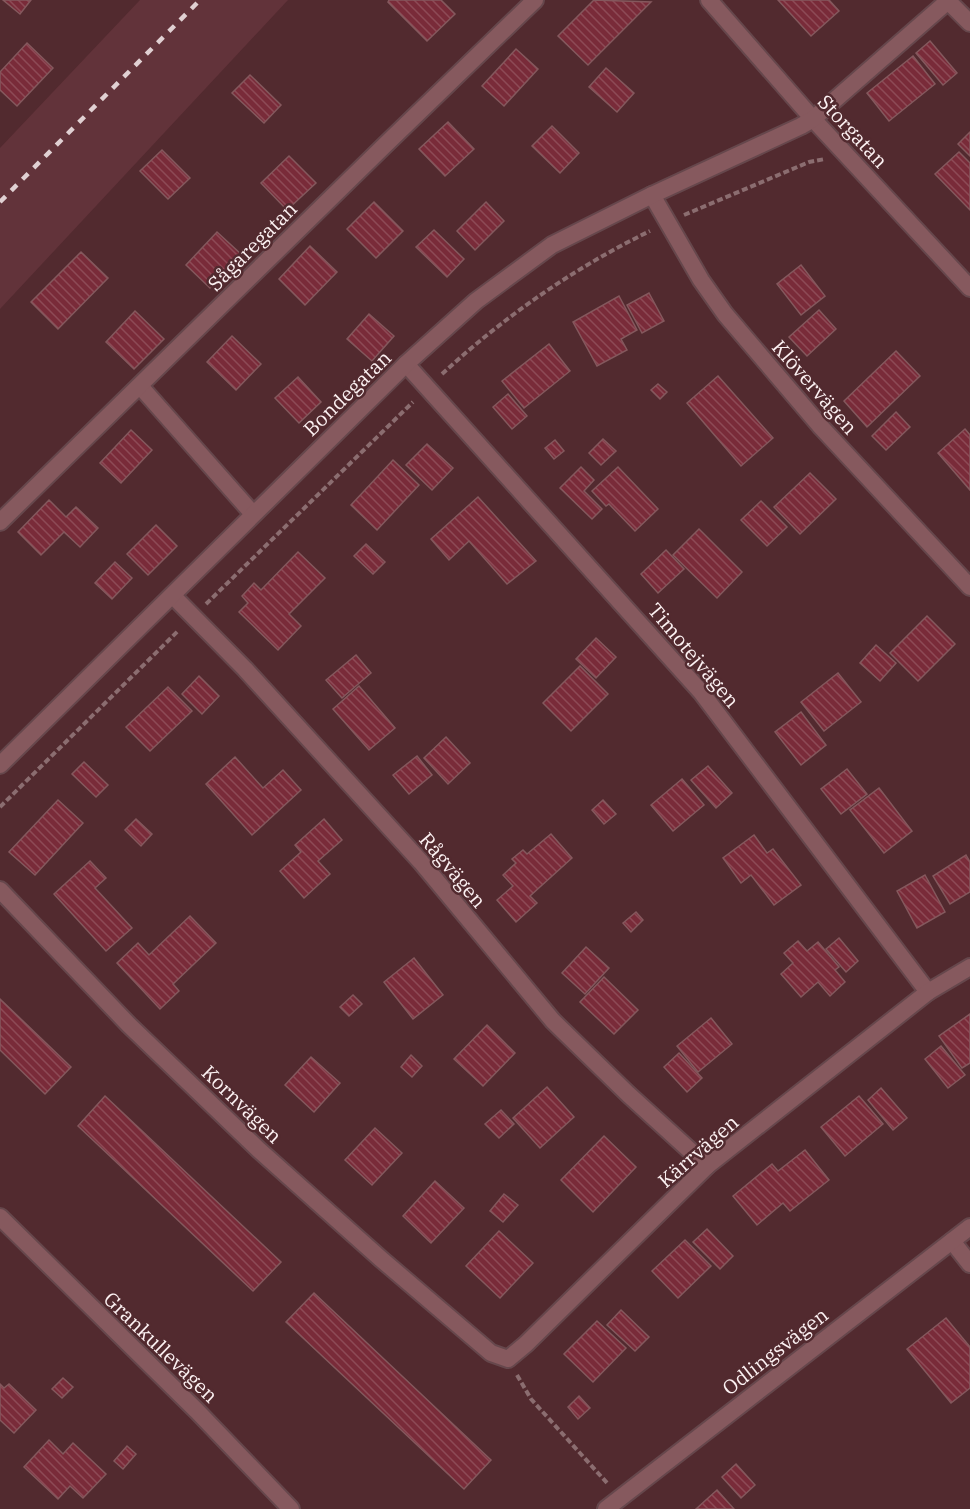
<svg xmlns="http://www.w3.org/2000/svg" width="970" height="1509" font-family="'IBM Plex Serif',serif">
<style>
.built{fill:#62333a}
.building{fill:url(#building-back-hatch);stroke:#84585d;stroke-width:1.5}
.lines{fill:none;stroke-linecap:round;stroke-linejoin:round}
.minor-casing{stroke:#66474c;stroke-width:20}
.tertiary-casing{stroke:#66474c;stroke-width:20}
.path{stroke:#8b6d70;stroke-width:4;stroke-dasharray:6 3;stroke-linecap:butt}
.minor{stroke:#86595e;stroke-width:16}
.tertiary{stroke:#86595e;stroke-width:16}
.rail{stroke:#e0d0d2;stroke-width:4.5;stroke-dasharray:8 8;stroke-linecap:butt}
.labels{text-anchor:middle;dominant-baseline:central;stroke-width:5;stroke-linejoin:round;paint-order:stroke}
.street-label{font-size:20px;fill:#fcf1f2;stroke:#522a2f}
</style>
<defs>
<pattern id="building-back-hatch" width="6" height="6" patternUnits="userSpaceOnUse" patternTransform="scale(1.5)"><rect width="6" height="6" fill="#792b39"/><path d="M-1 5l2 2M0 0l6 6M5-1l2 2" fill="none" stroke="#8d4a56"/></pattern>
</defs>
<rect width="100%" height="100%" fill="#522a2f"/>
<!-- built -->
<polygon class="built" points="140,0 288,0 0,309 0,148"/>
<!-- building -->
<g class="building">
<polygon points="3,0 31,0 20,14"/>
<polygon points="389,0 441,0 455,14 427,41 388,2"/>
<polygon points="594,0 651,2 588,65 558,36"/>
<polygon points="778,0 829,0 839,11 811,36"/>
<polygon points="930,41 957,73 943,85 916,53"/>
<polygon points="27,43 53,68 17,106 0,90 0,72"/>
<polygon points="516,49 538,69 504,106 482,86"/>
<polygon points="913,56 935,84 889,121 867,93"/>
<polygon points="606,68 634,93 617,112 589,87"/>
<polygon points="250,75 281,105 264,123 232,93"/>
<polygon points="448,122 474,149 445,176 419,149"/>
<polygon points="552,126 579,153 560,173 532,146"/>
<polygon points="970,132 970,156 958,144"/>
<polygon points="162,150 190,178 168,199 140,171"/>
<polygon points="959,152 970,163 970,210 935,174"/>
<polygon points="289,156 316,183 287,210 261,183"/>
<polygon points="374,202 403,231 376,258 347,229"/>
<polygon points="486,202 504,221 475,250 457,231"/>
<polygon points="434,230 464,259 447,277 416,247"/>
<polygon points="217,232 242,255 210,288 186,265"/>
<polygon points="310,246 337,272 305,305 279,279"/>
<polygon points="81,252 108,278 58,329 31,302"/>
<polygon points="801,265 825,296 801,315 777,284"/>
<polygon points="649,293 664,321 642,333 627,305"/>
<polygon points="619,296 637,330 621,339 627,350 597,366 573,322"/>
<polygon points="819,310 836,329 807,356 789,337"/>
<polygon points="135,311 164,339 134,369 106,342"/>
<polygon points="369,314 394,336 372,361 347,339"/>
<polygon points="232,336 261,364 236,390 207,362"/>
<polygon points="549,344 570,371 524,408 502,381"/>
<polygon points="896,351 920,376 867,427 844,401"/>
<polygon points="718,376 773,438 741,466 687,403"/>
<polygon points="298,377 321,402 299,423 275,398"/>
<polygon points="658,384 667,392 660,399 651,390"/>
<polygon points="508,394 527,416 512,429 493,407"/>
<polygon points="896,412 910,427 886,450 872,436"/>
<polygon points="965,429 970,435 970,490 938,453"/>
<polygon points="131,430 152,450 121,483 100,463"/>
<polygon points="603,439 616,451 601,465 589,453"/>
<polygon points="555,440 564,451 554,459 545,448"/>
<polygon points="427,444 453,468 432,490 406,465"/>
<polygon points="393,460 419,485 377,530 351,505"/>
<polygon points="581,467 594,480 584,491 602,509 592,519 560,488"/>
<polygon points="618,467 658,509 635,531 609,504 606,506 592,491"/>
<polygon points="810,473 836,499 800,534 774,507"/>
<polygon points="478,497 536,561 507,584 469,541 449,560 431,539"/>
<polygon points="49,500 66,517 76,507 98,528 80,547 64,532 41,555 18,532"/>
<polygon points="761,501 787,527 767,546 741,520"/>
<polygon points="156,525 177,546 148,575 127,554"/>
<polygon points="699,529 742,572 717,598 673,555"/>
<polygon points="366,544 385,562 373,574 354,556"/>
<polygon points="666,550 684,569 658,593 641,574"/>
<polygon points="298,552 325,578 289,614 301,626 278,650 239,612 248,603 242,596 254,583 261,590"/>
<polygon points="115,562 132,578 112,599 95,583"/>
<polygon points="927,616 955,644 918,681 890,653"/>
<polygon points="596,638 616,657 596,678 576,659"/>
<polygon points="876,645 896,663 880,681 860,663"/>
<polygon points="356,655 371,673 342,698 326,680"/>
<polygon points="580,666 608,694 571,731 543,703"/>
<polygon points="838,673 861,702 824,731 801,702"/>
<polygon points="199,676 219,696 202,714 182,694"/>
<polygon points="359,686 395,728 369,750 333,709"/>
<polygon points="168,687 192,711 150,751 126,727"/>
<polygon points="801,712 826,745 801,765 775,732"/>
<polygon points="446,737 470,763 448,784 424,758"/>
<polygon points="417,756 432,775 409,794 393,775"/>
<polygon points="235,757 263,788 283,770 301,790 252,835 206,784"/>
<polygon points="84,762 108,785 96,797 72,774"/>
<polygon points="708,766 732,793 716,808 691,780"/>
<polygon points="847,769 867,794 841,814 821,789"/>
<polygon points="682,779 704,805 673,831 651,805"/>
<polygon points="879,788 912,831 884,853 850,810"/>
<polygon points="58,800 83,823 35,875 9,852"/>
<polygon points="603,800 616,814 604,824 592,810"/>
<polygon points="136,819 152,834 141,846 125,830"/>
<polygon points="324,819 342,840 318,861 330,874 304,898 280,871 301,852 295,845"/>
<polygon points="551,834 572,858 530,896 537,903 516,922 497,900 513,886 503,875 516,863 512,859 523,850 527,854"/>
<polygon points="754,835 767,853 773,849 801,885 774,905 751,875 741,883 723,858"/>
<polygon points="966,855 970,862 970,892 950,904 933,876"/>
<polygon points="90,861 106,878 95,888 132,928 106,951 54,894"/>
<polygon points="925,875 945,912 917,928 897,891"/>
<polygon points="636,912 643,920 631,932 623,923"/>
<polygon points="190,916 216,943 173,984 179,991 160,1009 117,963 138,943 149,955"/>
<polygon points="839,938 858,961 846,972 826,949"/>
<polygon points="798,941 807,951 818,942 839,967 835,970 845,982 830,996 818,982 801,997 781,974 793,963 784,953"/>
<polygon points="586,947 609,968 585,994 562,973"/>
<polygon points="414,958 443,995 413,1019 384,982"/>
<polygon points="604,977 638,1010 614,1034 580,1002"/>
<polygon points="353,995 362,1004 349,1016 340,1007"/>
<polygon points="0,999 71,1067 45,1094 0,1050"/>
<polygon points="970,1014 970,1063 962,1068 939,1036"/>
<polygon points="711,1018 732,1044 698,1072 677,1046"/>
<polygon points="487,1025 515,1053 483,1086 454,1059"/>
<polygon points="941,1046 965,1075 948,1088 925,1059"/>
<polygon points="679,1053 702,1078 687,1092 664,1067"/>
<polygon points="411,1055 422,1066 412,1077 401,1067"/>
<polygon points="311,1057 340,1083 314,1112 285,1085"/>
<polygon points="547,1087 574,1117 540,1148 513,1118"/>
<polygon points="881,1088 907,1118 893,1130 868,1100"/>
<polygon points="105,1096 281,1262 253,1291 78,1126"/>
<polygon points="859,1096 883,1124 845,1156 821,1127"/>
<polygon points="501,1110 514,1124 499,1138 485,1124"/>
<polygon points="375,1128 402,1153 372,1185 345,1160"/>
<polygon points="604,1136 636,1167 593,1212 561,1180"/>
<polygon points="805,1150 829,1180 790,1211 783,1203 757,1225 733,1196 772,1164 778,1171"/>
<polygon points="435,1181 464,1208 431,1243 403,1216"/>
<polygon points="504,1194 518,1205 503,1222 490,1211"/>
<polygon points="707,1229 733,1256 720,1269 693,1242"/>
<polygon points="499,1231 533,1263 500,1298 466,1266"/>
<polygon points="685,1240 711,1266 678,1298 652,1271"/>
<polygon points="314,1293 491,1460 464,1489 286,1322"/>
<polygon points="621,1310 649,1337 635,1351 607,1325"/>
<polygon points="946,1318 970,1347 970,1388 951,1403 907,1349"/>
<polygon points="597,1321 626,1348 593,1382 564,1354"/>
<polygon points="63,1378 73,1387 62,1398 52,1389"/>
<polygon points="0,1384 4,1388 9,1384 36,1410 14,1433 0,1420"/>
<polygon points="579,1396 590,1408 578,1419 568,1407"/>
<polygon points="49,1440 63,1454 73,1443 106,1474 83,1498 70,1486 58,1499 24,1467"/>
<polygon points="127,1446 136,1454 123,1469 114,1461"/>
<polygon points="736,1464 755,1485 741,1498 722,1477"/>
<polygon points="717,1490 734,1509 696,1509"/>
</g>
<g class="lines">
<defs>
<g id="minor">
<polyline points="709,0 813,119 970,288"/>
<polyline points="652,195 701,280 725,314 821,427 970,587"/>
<polyline points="406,364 701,692 928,992"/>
<polyline points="140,386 253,514"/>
<polyline points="0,522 384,146 535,0"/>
<polyline points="173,596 245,669 421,862 553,1021 628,1094 707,1166"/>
<polyline points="0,765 406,364 476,301 552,245 652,195 801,126 813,119 948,1 970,23"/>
<polyline points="0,890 129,1025 259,1150 381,1259 491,1353 508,1359 526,1344 707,1166 928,992 970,967"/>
<polyline points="952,1241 970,1264"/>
<polyline points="606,1509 970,1227"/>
</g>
<polyline id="tertiary" points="0,1217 197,1411 291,1509"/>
</defs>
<!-- minor casing -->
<use href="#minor" class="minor-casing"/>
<!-- tertiary casing -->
<use href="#tertiary" class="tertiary-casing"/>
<!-- path -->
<g class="path">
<polyline points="684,215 809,162 825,159"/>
<path d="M442,374c63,-58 132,-106 208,-143"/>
<polyline points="206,604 413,402"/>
<polyline points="0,807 179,630"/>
<polyline points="517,1375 531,1399 608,1484"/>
</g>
<!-- minor -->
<use href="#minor" class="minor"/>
<!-- tertiary -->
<use href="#tertiary" class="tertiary"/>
<!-- rail -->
<polyline class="rail" points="0,202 200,0"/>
</g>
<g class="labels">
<!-- street labels -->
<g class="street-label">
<text transform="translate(853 131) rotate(47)">Storgatan</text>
<text transform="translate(252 246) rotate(-45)">Sågaregatan</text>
<text transform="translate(815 387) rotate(49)">Klövervägen</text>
<text transform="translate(347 393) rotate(-44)">Bondegatan</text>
<text transform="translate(694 655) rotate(50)">Timotejvägen</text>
<text transform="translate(453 870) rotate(50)">Rågvägen</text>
<text transform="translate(242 1104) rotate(44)">Kornvägen</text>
<text transform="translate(698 1151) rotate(-41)">Kärrvägen</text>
<text transform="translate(161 1347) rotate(44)">Grankullevägen</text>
<text transform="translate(775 1351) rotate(-38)">Odlingsvägen</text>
</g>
</g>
</svg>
